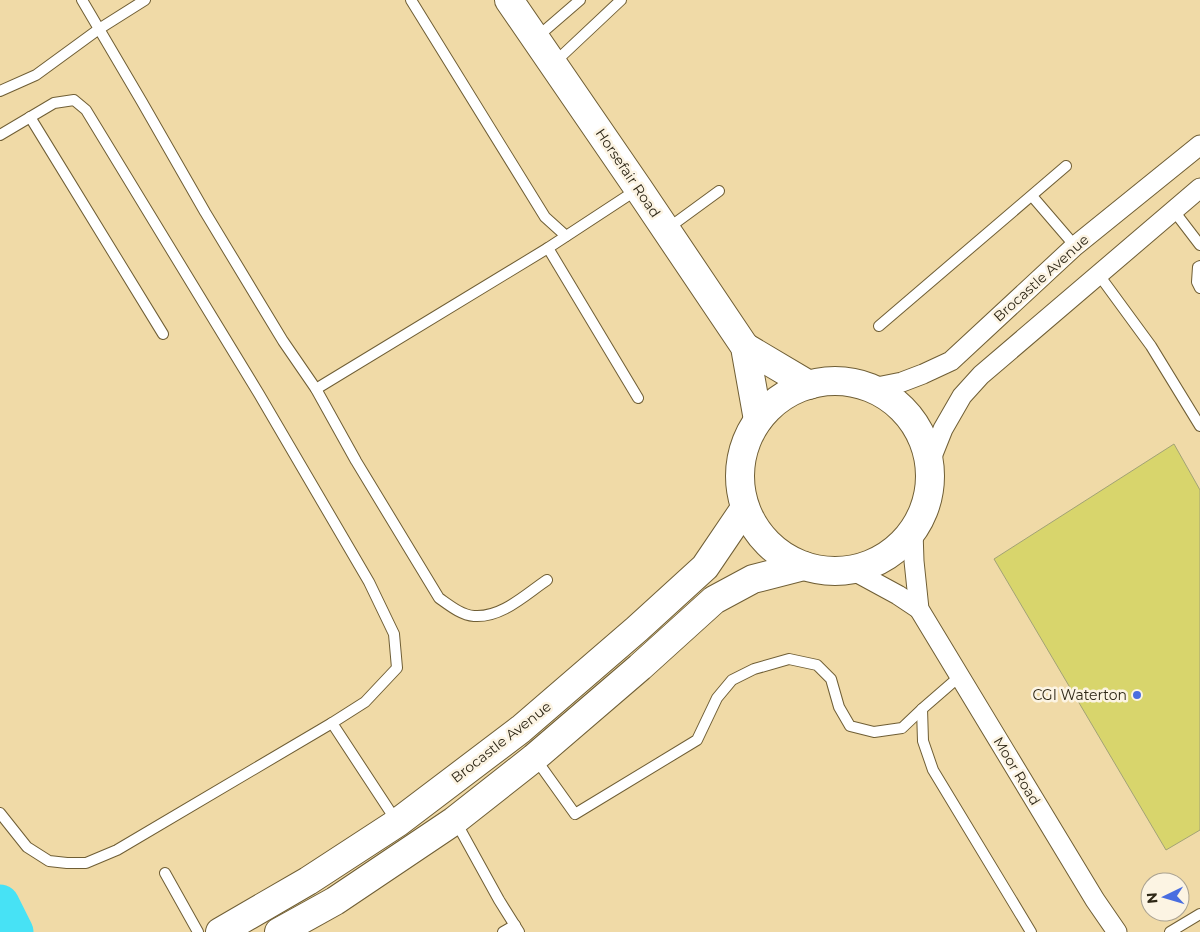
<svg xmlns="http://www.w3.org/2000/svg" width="1200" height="932" font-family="Montserrat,sans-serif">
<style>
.built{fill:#f0daa7;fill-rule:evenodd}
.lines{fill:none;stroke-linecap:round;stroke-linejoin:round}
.river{stroke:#47e2f5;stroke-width:39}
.building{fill:#d8d56c;stroke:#a2a275}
.lane-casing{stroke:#6f5e35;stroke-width:12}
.street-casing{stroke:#6f5e35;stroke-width:21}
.secondary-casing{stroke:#6f5e35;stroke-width:30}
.lane{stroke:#fff;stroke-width:10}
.street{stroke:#fff;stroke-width:19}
.secondary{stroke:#fff;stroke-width:28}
.poi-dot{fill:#496de0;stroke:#fcf4e3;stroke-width:2}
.labels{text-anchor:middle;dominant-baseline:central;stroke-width:5;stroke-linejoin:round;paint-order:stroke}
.street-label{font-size:14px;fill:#2e2716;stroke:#fcf4e3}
.poi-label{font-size:14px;fill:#2e2716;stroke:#fcf4e3;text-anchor:end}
</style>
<rect width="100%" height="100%" fill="#f9e6b9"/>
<!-- built -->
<path class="built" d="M0,0h1200v932h-1200zM1150,882h30v30h-30z"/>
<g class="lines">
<!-- river -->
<polyline class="river" points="0,904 14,932"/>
</g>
<!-- building -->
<polygon class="building" points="1174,444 1200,490 1200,830 1166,850 994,559"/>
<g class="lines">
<defs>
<g id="lane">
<path d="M82,0l60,102 63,110 78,129 33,48 40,72 83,137c10,7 22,17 35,18 28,2 52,-22 73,-36"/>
<polyline points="411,0 545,217 566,236"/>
<polyline points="536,38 580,0"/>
<polyline points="554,63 621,0"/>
<polyline points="0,91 36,75 99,29 145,0"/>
<polyline points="30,117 163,334"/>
<polyline points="0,135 54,103 74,100 86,110 259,394 369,582 394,634 397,668 365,702 332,723 397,822"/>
<polyline points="1032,196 1075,246"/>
<polyline points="1174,211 1200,245"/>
<polyline points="667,229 719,191"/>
<polyline points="548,248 638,398"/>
<polyline points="1200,266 1198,267 1197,282 1200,288"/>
<polyline points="1099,275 1151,346 1200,426"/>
<polyline points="879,326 1066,166"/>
<polyline points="316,389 548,248 638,189"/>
<polyline points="922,709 923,741 933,770 1031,932"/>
<polyline points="535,758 575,814 697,740 717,698 732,680 754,669 789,659 817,665 831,679 839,707 850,726 874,732 902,728 922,709 960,676"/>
<polyline points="0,813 27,847 49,861 67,863 86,863 117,850 332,723"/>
<polyline points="456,822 499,900 519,932"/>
<polyline points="165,873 198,932"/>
<polyline points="503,932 515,925"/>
<polyline points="1170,932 1200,914"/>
</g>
<g id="street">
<polyline points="872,388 902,382 923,374 951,361 1075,246 1200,145"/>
<polyline points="929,464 943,429 962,396 981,375 1200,188"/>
<polyline points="913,531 914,561 919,609 1095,900 1117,932"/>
<polyline points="852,570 898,595 919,609"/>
</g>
<g id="secondary">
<polyline points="509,0 638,188 745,347 758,420"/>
<polyline points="745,347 809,385"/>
<circle cx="835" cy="476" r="95"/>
<polyline points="220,932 308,881 397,823 521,729 637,629 705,567 745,508"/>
<polyline points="279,932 335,901 454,821 534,758 640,667 714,600 753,579 804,566"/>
</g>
</defs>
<!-- lane casing -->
<use href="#lane" class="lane-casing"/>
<!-- street casing -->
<use href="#street" class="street-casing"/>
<!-- secondary casing -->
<use href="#secondary" class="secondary-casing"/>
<!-- lane -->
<use href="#lane" class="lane"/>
<!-- street -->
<use href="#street" class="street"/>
<!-- secondary -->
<use href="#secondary" class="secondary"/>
</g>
<!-- markers -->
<circle class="poi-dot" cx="1137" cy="695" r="5"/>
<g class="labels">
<!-- street labels -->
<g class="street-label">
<text transform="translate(628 173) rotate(56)">Horsefair Road</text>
<text transform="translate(1041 278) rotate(-42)">Brocastle Avenue</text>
<text transform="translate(501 742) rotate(-38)">Brocastle Avenue</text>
<text transform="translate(1017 771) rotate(59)">Moor Road</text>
</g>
<!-- poi labels -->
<g class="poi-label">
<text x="1127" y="695">CGI Waterton</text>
</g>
</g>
<!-- north arrow -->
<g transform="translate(1165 897) rotate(265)"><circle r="24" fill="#fcf4e3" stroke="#aaa291"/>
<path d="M0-4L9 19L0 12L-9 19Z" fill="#496de0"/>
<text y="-8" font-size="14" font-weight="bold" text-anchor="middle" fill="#2e2716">N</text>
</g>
</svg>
